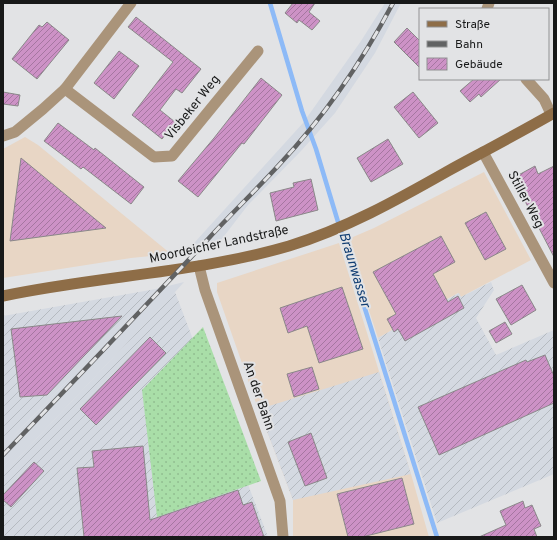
<svg xmlns="http://www.w3.org/2000/svg" width="557" height="540" font-family="Overpass,sans-serif">
<style>
.commercial{fill:#e8d6c5}
.industrial{fill:url(#industrial-furrows)}
.built{fill:#d4d9e1}
.grass{fill:url(#grass-dots)}
.lines{fill:none;stroke-linecap:round;stroke-linejoin:round}
.stream{stroke:#8dbaf7;stroke-width:4.5}
.building{fill:url(#building-hatch);stroke:#8a8889}
.minor{stroke:#aa947a;stroke-width:11}
.secondary{stroke:#8e6d47;stroke-width:11}
.rail-casing{stroke:#616263;stroke-width:4.5}
.rail{stroke:#e2e3e5;stroke-width:3;stroke-dasharray:9;stroke-linecap:butt}
.labels{text-anchor:middle;dominant-baseline:central;stroke-width:4;stroke-linejoin:round;paint-order:stroke}
.street-label{font-size:13px;fill:#181919;stroke:#e2e3e5}
.water-label{font-size:14px;font-style:italic;fill:#113e73;stroke:#e2e3e5}
</style>
<defs>
<pattern id="industrial-furrows" width="10" height="10" patternUnits="userSpaceOnUse"><rect width="10" height="10" fill="#d4d9e1"/><path d="M-1 1l2-2M0 10L10 0M9 11l2-2" fill="none" stroke="#b5bac0"/></pattern>
<pattern id="grass-dots" width="8" height="8" patternUnits="userSpaceOnUse"><rect width="8" height="8" fill="#a9dea8"/><path d="M2 2h.1M6 6h.1" fill="none" stroke="#91be90" stroke-width="1.8" stroke-linecap="round"/></pattern>
<pattern id="building-hatch" width="6" height="6" patternUnits="userSpaceOnUse"><rect width="6" height="6" fill="#cd92c6"/><path d="M-1 1l2-2M0 6l6-6M5 7l2-2" fill="none" stroke="#a576a0"/></pattern>
</defs>
<rect width="100%" height="100%" fill="#e2e3e5"/>
<!-- commercial -->
<g class="commercial">
<polygon points="25,137 38,145 171,254 131,258 3,278 3,149"/>
<polygon points="484,172 531,260 461,297 458,293 378,338 346,240 374,228"/>
<polygon points="339,243 411,474 429,537 293,537 293,500 262,418 268,406 256,403 217,292 217,283"/>
</g>
<!-- industrial -->
<g class="industrial">
<polygon points="491,282 494,290 476,318 496,355 554,330 554,474 437,523 378,338 459,293 461,297"/>
<polygon points="156,289 25,424 3,447 3,316"/>
<polygon points="175,292 268,537 3,537 3,474"/>
<polygon points="379,372 411,474 293,500 262,418 269,406"/>
</g>
<!-- built -->
<g class="built">
<polygon points="385,3 401,3 375,53 335,113 301,151 248,205 218,244 186,252 303,123 361,41"/>
<polygon points="184,282 175,292 3,474 3,447 156,289"/>
</g>
<!-- grass -->
<polygon class="grass" points="203,327 261,481 157,517 142,390"/>
<g class="lines">
<!-- stream -->
<polyline class="stream" points="270,3 302,111 316,149 348,255 437,537"/>
</g>
<!-- building -->
<g class="building">
<polygon points="293,3 315,3 309,12 320,21 312,30 299,20 297,23 285,13"/>
<polygon points="136,17 201,69 182,93 176,89 160,110 175,122 162,139 132,115 173,62 128,27"/>
<polygon points="47,22 69,40 37,79 12,59 39,25 42,27"/>
<polygon points="407,28 420,41 420,68 394,42"/>
<polygon points="119,51 139,66 114,99 94,83"/>
<polygon points="261,78 282,95 244,144 242,143 198,197 178,181 214,138"/>
<polygon points="474,79 501,79 481,97 479,94 470,102 460,91"/>
<polygon points="3,92 20,95 18,106 3,104"/>
<polygon points="413,92 438,123 419,138 394,107"/>
<polygon points="58,123 94,150 95,148 144,187 131,204 83,167 81,169 44,141"/>
<polygon points="388,139 403,164 371,182 357,158"/>
<polygon points="21,158 106,228 10,241"/>
<polygon points="535,166 538,174 554,166 554,257 513,178"/>
<polygon points="311,179 318,210 276,221 270,193 294,187 293,183"/>
<polygon points="486,212 506,249 485,260 465,223"/>
<polygon points="441,236 455,262 433,274 448,302 458,296 464,308 405,341 398,329 394,332 387,319 396,314 373,272"/>
<polygon points="522,285 536,310 511,325 496,299"/>
<polygon points="342,287 363,349 319,363 307,326 288,333 280,308"/>
<polygon points="122,316 47,395 20,397 11,329"/>
<polygon points="505,322 512,334 496,343 489,331"/>
<polygon points="150,337 166,353 96,425 80,409"/>
<polygon points="545,355 554,376 554,403 439,455 418,407 526,360 527,362"/>
<polygon points="312,367 319,389 294,397 287,374"/>
<polygon points="311,433 327,478 305,486 288,442"/>
<polygon points="143,446 150,520 238,490 243,505 252,502 264,537 84,537 77,468 94,467 92,451"/>
<polygon points="34,462 44,471 11,507 3,500 3,495"/>
<polygon points="402,478 414,524 362,537 348,537 337,494"/>
<polygon points="523,501 525,508 532,505 541,526 534,529 537,537 479,537 506,525 500,511"/>
</g>
<g class="lines">
<!-- minor -->
<g class="minor">
<polyline points="487,9 489,3"/>
<polyline points="526,79 544,99 551,114"/>
<polyline points="65,89 154,157 172,156 258,51"/>
<polyline points="3,136 15,132 43,109 65,89 131,3"/>
<polyline points="483,152 554,283"/>
<polyline points="199,266 205,290 280,501 283,537"/>
</g>
<!-- secondary -->
<path class="secondary" d="M3,296c95,-20 193,-23 286,-50 56,-17 108,-46 159,-75 35,-19 71,-38 106,-58"/>
<defs>
<path id="rail" d="M3,455c69,-72 138,-144 206,-217 23,-25 47,-48 69,-72 46,-49 84,-104 115,-163"/>
</defs>
<!-- rail casing -->
<use href="#rail" class="rail-casing"/>
<!-- rail -->
<use href="#rail" class="rail"/>
</g>
<g class="labels">
<!-- street labels -->
<g class="street-label">
<text transform="translate(193 108) rotate(-51)">Visbeker Weg</text>
<text transform="translate(525 200) rotate(62)">Stiller Weg</text>
<text transform="translate(219 245) rotate(-12)">Moordeicher Landstraße</text>
<text transform="translate(258 396) rotate(71)">An der Bahn</text>
</g>
<!-- water labels -->
<g class="water-label">
<text transform="translate(354 270) rotate(73)">Braunwasser</text>
</g>
</g>
<!-- border -->
<rect width="557" height="540" fill="none" stroke="#181919" stroke-width="8"/>
<!-- legend -->
<rect x="419" y="8" width="130" height="72" fill="#e2e3e5" stroke="#919293"/>
<rect x="427" y="21" width="20" height="6" fill="#8e6d47" stroke="#919293"/>
<text x="455" y="28" font-size="12" fill="#181919">Straße</text>
<rect x="427" y="41" width="20" height="6" fill="#616263" stroke="#919293"/>
<text x="455" y="48" font-size="12" fill="#181919">Bahn</text>
<rect x="427" y="58" width="20" height="12" fill="url(#building-hatch)" stroke="#919293"/>
<text x="455" y="68" font-size="12" fill="#181919">Gebäude</text>
</svg>
